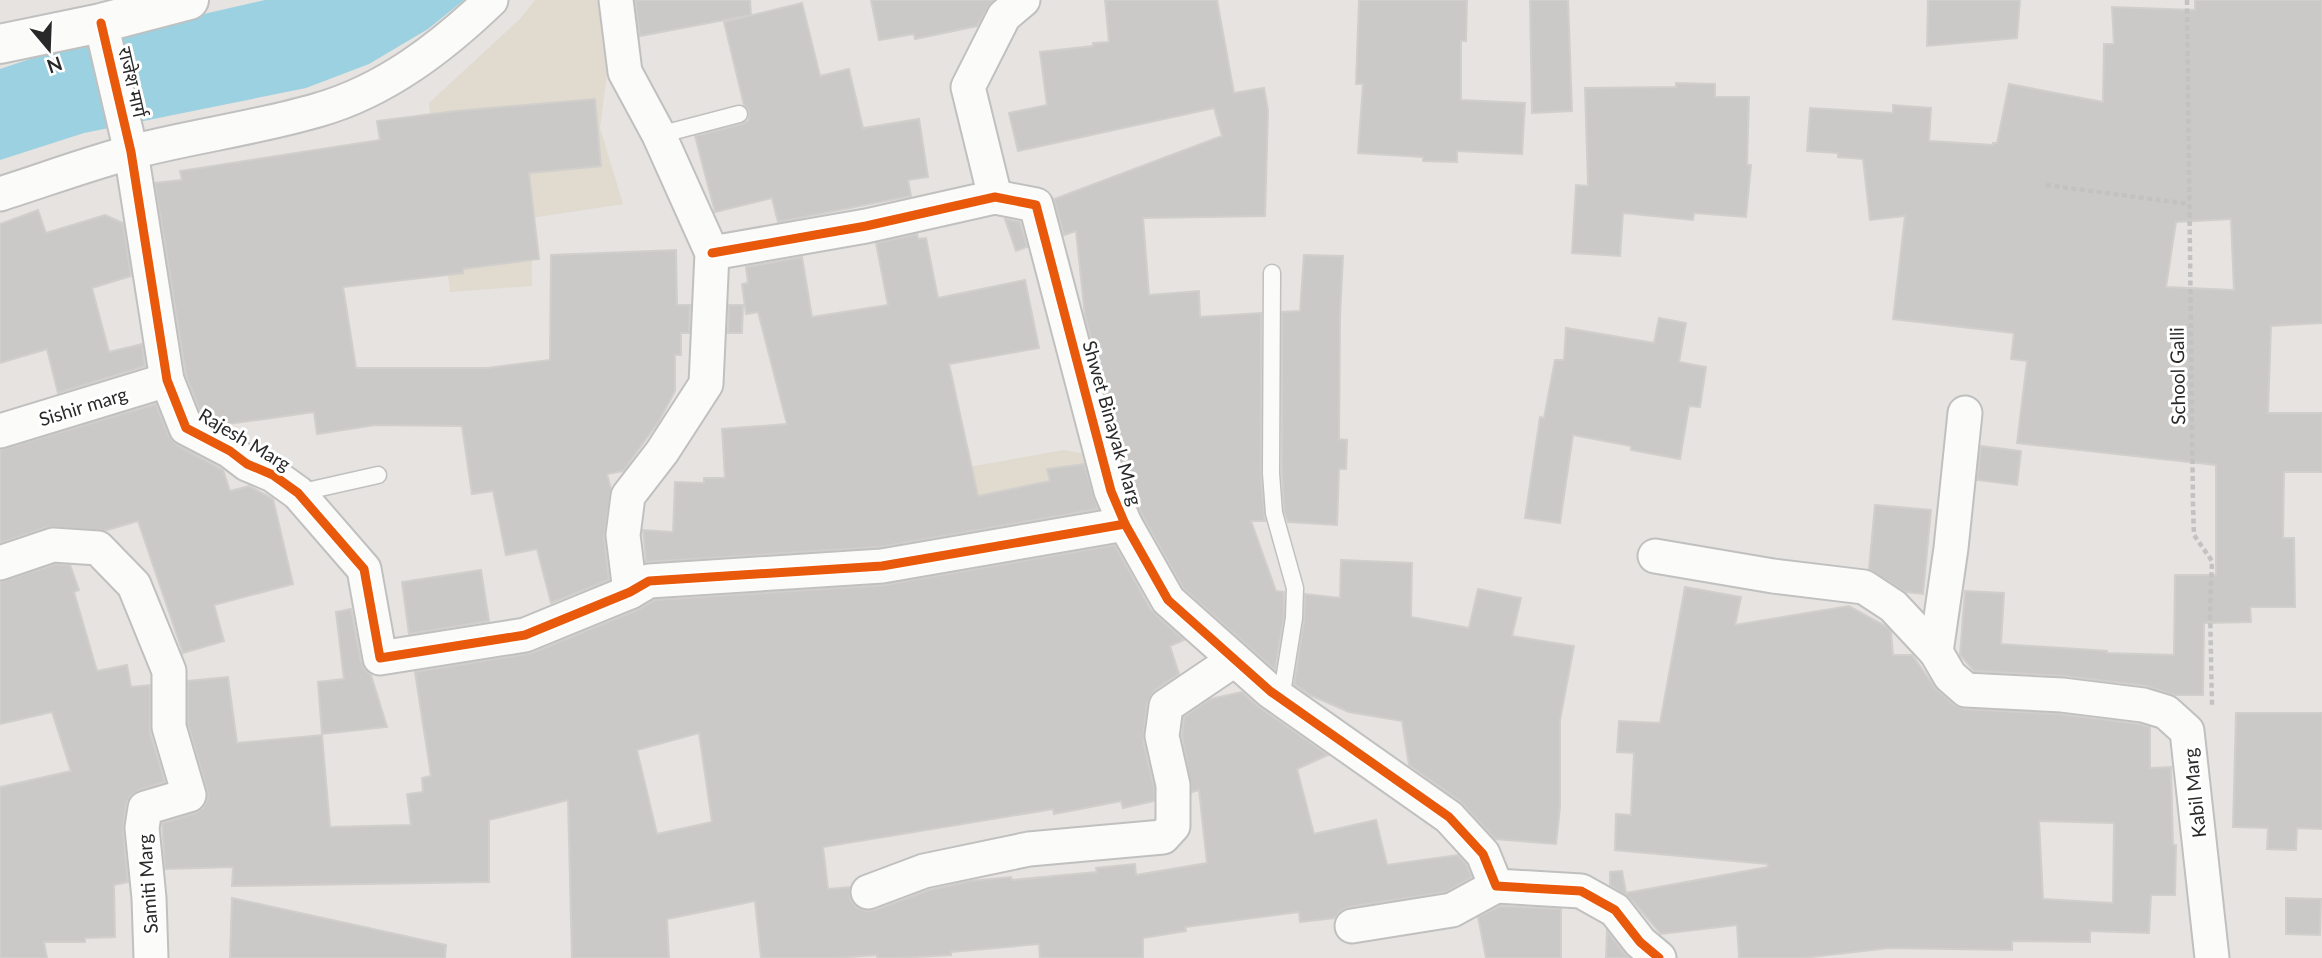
<svg xmlns="http://www.w3.org/2000/svg" width="2322" height="958" font-family="Lato,'Noto Sans Devanagari',sans-serif">
<style>
.education{fill:#e0dacf}
.water{fill:#9bd1e0}
.building{fill:#cbc9c7;stroke:#d1cfcc;stroke-width:2;fill-rule:evenodd}
.lines{fill:none;stroke-linecap:round;stroke-linejoin:round}
.lane-casing{stroke:#c1c0c0;stroke-width:19}
.street-casing{stroke:#c1c0c0;stroke-width:37}
.secondary-casing{stroke:#c1c0c0;stroke-width:42}
.path{stroke:#c3c2c2;stroke-width:4.5;stroke-dasharray:5 3.5;stroke-linecap:butt}
.lane{stroke:#fbfbfa;stroke-width:16}
.street{stroke:#fbfbfa;stroke-width:33}
.secondary{stroke:#fbfbfa;stroke-width:38}
.cycleway-casing{stroke:#fff;stroke-width:13}
.cycleway{stroke:#e8590c;stroke-width:9}
.labels{text-anchor:middle;dominant-baseline:central;stroke-width:6;stroke-linejoin:round;paint-order:stroke}
.street-label{font-size:19px;fill:#292929;stroke:#fff}
</style>
<rect width="100%" height="100%" fill="#e6e3e0"/>
<!-- education -->
<g class="education">
<polygon points="535,0 603,0 609,57 600,128 623,204 531,218 532,286 450,292 429,103 520,19"/>
<polygon points="1064,450 1095,456 1111,521 958,552 952,505 957,469"/>
</g>
<!-- water -->
<polygon class="water" points="265,0 464,0 428,29 369,64 306,88 84,133 0,160 0,69 78,43"/>
<!-- building -->
<g class="building">
<polygon points="635,0 750,0 751,15 640,36"/>
<polygon points="871,0 993,0 977,26 915,39 914,34 879,40"/>
<polygon points="1105,0 1217,0 1234,93 1264,88 1268,110 1265,216 1143,218 1149,295 1199,291 1200,317 1261,313 1261,473 1265,521 1251,521 1276,591 1284,592 1284,617 1275,670 1183,588 1142,515 1129,485 1085,316 1076,231 1064,235 1054,199 1222,136 1214,108 1018,151 1009,113 1047,105 1040,52 1093,46 1093,43 1109,42"/>
<polygon points="1359,0 1467,0 1466,41 1461,41 1461,100 1525,103 1522,154 1457,151 1457,162 1423,161 1423,157 1358,153 1363,84 1356,84"/>
<polygon points="1530,0 1568,0 1572,111 1532,113"/>
<polygon points="1928,0 2020,0 2017,38 1927,46"/>
<path d="M2195,0h127v323l-51,3 -3,87h54v59h-38l-1,66h11l1,69h-45l1,15 -47,1 -1,72h-29l-28,-9 -82,-10 -90,-5 -14,-16 5,-64 39,2 -3,51 106,7v2l67,2 1,-80h41v-110l-199,-22 10,-82 -16,-2 3,-26 -121,-14 12,-103 -35,4 -7,-61 -25,-2v-4l-31,-2 3,-43 83,5v-8l38,3 -2,33 64,4v-2h4l12,-59 94,18 1,-58h10l-2,-37 83,3zM2231,219l3,71 -68,-3 10,-65z"/>
<polygon points="802,3 820,76 849,69 863,128 919,119 928,177 908,180 911,196 778,222 772,198 715,212 695,136 742,124 748,121 749,116 749,111 744,105 724,22"/>
<polygon points="1676,83 1715,84 1715,97 1749,97 1747,165 1751,165 1746,217 1694,213 1693,220 1623,213 1620,256 1572,253 1576,185 1588,186 1585,88 1676,87"/>
<polygon points="595,99 601,166 529,173 539,259 463,269 463,273 343,287 356,368 487,368 550,360 551,255 676,250 677,305 690,305 689,333 681,333 681,355 675,355 675,391 659,421 623,471 607,474 611,489 604,537 609,580 551,603 537,549 506,555 493,491 472,494 462,426 375,425 317,434 314,412 221,425 201,414 186,375 155,183 182,180 180,171 380,140 377,121 456,111"/>
<polygon points="38,210 46,233 105,215 123,223 131,276 92,288 109,352 142,344 145,366 58,393 47,349 0,363 0,224"/>
<polygon points="1005,219 1020,222 1027,247 1016,251"/>
<polygon points="917,234 918,239 926,238 938,298 1025,280 1039,348 949,364 978,496 1050,481 1047,469 1084,464 1098,509 880,547 646,562 643,530 673,532 675,482 704,483 704,478 725,478 722,429 787,424 758,312 746,314 742,284 748,283 746,267 802,257 812,317 888,305 876,243"/>
<polygon points="1304,255 1343,256 1340,317 1339,439 1347,440 1346,469 1339,469 1337,525 1288,522 1284,511 1282,473 1282,312 1300,311"/>
<polygon points="729,305 743,305 742,333 728,333"/>
<polygon points="1659,318 1686,323 1679,362 1706,367 1700,407 1689,406 1680,459 1631,450 1631,446 1573,435 1560,523 1525,518 1540,417 1544,418 1555,360 1564,360 1566,328 1654,343"/>
<polygon points="156,404 169,436 177,445 223,470 230,491 249,486 273,499 293,584 214,605 224,641 183,653 138,521 104,531 47,527 0,543 0,450"/>
<polygon points="1981,446 2021,451 2017,485 1977,480"/>
<polygon points="1875,505 1931,510 1923,594 1906,592 1869,569"/>
<path d="M1115,545l36,65 33,30 -14,6 9,28 -24,16 -8,13 -4,37 11,47v14l-31,7 -2,-7 -67,13 -1,-5 -230,38 5,42 22,-2v12l6,8 10,4 9,-1 54,-20 41,-9 41,-4 1,3 85,-8 -1,-4 39,-4 1,11 71,-12 -8,-73 -7,2 -10,-57 2,-18 26,-18 32,-7 17,15 69,48 -31,14 17,65 62,-14 11,45 71,-10 8,9 6,13 -26,15 -97,15 -9,4 -5,7 -35,4 -1,-10 -114,15 1,4 -43,7v20h-103l-1,-14 -88,8v3l-52,3h-22v-3l-41,3h-75l-6,-57 -88,18 2,39h-97l-4,-158 -79,20v62l-257,4 1,-19 -68,2 -3,-46 33,-10 8,-5 5,-9 -1,-9 -19,-66v-43l40,-4 9,66 85,-8 8,92 81,-2 -4,-31 16,-2 -1,-14 9,-2 -16,-104 117,-19 105,-43 18,-10 228,-15zM699,733l13,89 -55,12 -20,-84z"/>
<polygon points="1341,560 1412,563 1411,617 1469,628 1478,589 1521,598 1512,636 1574,646 1560,720 1560,807 1556,844 1495,839 1460,801 1409,765 1402,721 1349,712 1310,695 1294,684 1304,620 1305,594 1340,598"/>
<polygon points="56,564 70,565 79,590 74,592 97,671 127,665 131,687 150,685 150,732 165,782 139,790 130,796 126,804 123,830 128,882 114,885 115,937 85,938 85,942 44,942 47,958 0,958 0,787 71,771 52,712 0,724 0,582"/>
<polygon points="481,570 489,621 409,634 402,582"/>
<path d="M1685,587l56,10 -6,28 114,-19 38,21 4,5 2,23h19l25,35 16,14 11,5 96,5 79,10 11,3v41l21,-1 2,78h3l-1,50h-24l-2,38 -59,-2v11l-78,-1v9l-123,-2 -86,10h-64l-2,-33 -76,9 -31,-36 -20,-13v-13l12,-1 4,22 142,-26 -1,-3 -152,-14 1,-36 15,1 3,-62 -17,-1 2,-31 41,2zM2039,821l75,2 -1,80 -70,-4z"/>
<polygon points="351,609 361,662 365,670 371,675 387,727 322,734 318,682 344,679 336,612"/>
<polygon points="2236,713 2322,713 2322,829 2297,828 2296,850 2267,849 2268,828 2233,827"/>
<polygon points="232,898 446,945 445,958 230,958"/>
<polygon points="2286,898 2321,899 2320,935 2286,934"/>
<polygon points="1500,906 1561,909 1561,958 1486,958 1478,917"/>
<polygon points="1607,931 1625,954 1629,958 1606,958"/>
</g>
<g class="lines">
<defs>
<g id="lane">
<polyline points="659,135 739,114"/>
<polyline points="1272,273 1271,473 1274,513 1295,588 1294,618 1281,699"/>
<polyline points="298,493 378,475"/>
</g>
<g id="street">
<polyline points="616,0 625,72 659,135 712,253 706,384 662,452 628,496 623,535 630,592"/>
<polyline points="101,23 131,152 167,380 186,428 230,451 247,464 273,475 298,493 364,569 380,658 525,635 630,592 649,581 882,566 1125,524"/>
<path d="M0,194c44,-14 87,-30 132,-42 61,-16 125,-24 186,-42 67,-19 124,-63 173,-110"/>
<polyline points="995,197 968,87 1004,16 1023,0"/>
<polyline points="712,253 866,226 995,197 1036,205 1111,491 1125,524 1168,600 1270,691 1449,817 1483,854 1496,886 1581,891 1615,910 1640,942 1659,958"/>
<polyline points="1965,413 1951,548 1936,652 1950,676 1966,690 2062,695 2143,705 2166,712 2187,731 2212,958"/>
<polyline points="0,431 167,380"/>
<polyline points="1655,556 1773,576 1864,587 1893,606 1936,652"/>
<polyline points="0,563 53,545 98,548 134,585 169,671 169,727 189,795 145,808 142,828 149,898 151,958"/>
<polyline points="868,892 924,871 1029,849 1163,837 1173,826 1173,785 1162,736 1166,706 1234,660"/>
<polyline points="1352,926 1452,910 1496,886"/>
</g>
<polyline id="secondary" points="0,44 101,23 189,0"/>
</defs>
<!-- lane casing -->
<use href="#lane" class="lane-casing"/>
<!-- street casing -->
<use href="#street" class="street-casing"/>
<!-- secondary casing -->
<use href="#secondary" class="secondary-casing"/>
<!-- path -->
<g class="path">
<polyline points="2187,0 2193,505 2194,535 2212,561 2210,607 2212,706"/>
<polyline points="2046,185 2189,204"/>
</g>
<!-- lane -->
<use href="#lane" class="lane"/>
<!-- street -->
<use href="#street" class="street"/>
<!-- secondary -->
<use href="#secondary" class="secondary"/>
<defs>
<g id="cycleway">
<polyline points="101,23 131,152 167,380 186,428 230,451 247,464 273,475 298,493 364,569 380,658 525,635 630,592 649,581 882,566 1125,524"/>
<polyline points="712,253 866,226 995,197 1036,205 1111,491 1125,524 1168,600 1270,691 1449,817 1483,854 1496,886 1581,891 1615,910 1640,942 1659,958"/>
</g>
</defs>
<!-- cycleway casing -->
<use href="#cycleway" class="cycleway-casing"/>
<!-- cycleway -->
<use href="#cycleway" class="cycleway"/>
</g>
<g class="labels">
<!-- street labels -->
<g class="street-label">
<text transform="translate(133 82) rotate(77)">राजेश मार्ग</text>
<text transform="translate(2177 376) rotate(-91)">School Galli</text>
<text transform="translate(83 406) rotate(-17)">Sishir marg</text>
<text transform="translate(1113 423) rotate(74)">Shwet Binayak Marg</text>
<text transform="translate(245 439) rotate(31)">Rajesh Marg</text>
<text transform="translate(2194 793) rotate(-96)">Kabil Marg</text>
<text transform="translate(147 884) rotate(-94)">Samiti Marg</text>
</g>
</g>
<!-- north arrow -->
<g transform="translate(49 49) rotate(161)" stroke="#ffffff" stroke-width="5" paint-order="stroke">
<path d="M0-5L12 26L0 18L-12 26Z" fill="#292929"/>
<text y="-10" font-size="19" font-weight="bold" text-anchor="middle" fill="#292929">N</text>
</g>
</svg>
